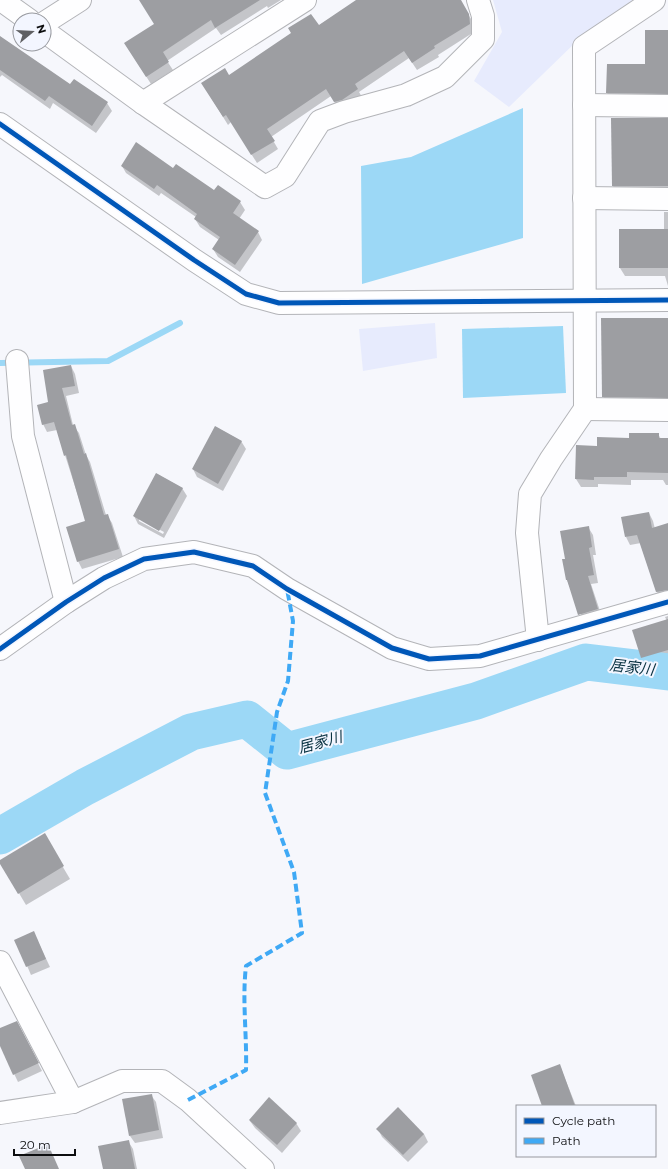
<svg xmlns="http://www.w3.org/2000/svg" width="668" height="1169" font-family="Montserrat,'Noto Sans JP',sans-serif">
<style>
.green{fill:#e7ebfd}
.water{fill:#9cd8f6}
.shadow{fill:#0003;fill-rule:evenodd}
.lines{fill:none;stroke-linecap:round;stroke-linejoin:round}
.stream{stroke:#9cd8f6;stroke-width:6}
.river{stroke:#9cd8f6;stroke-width:37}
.building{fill:#9d9ea2}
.minor-casing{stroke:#b3b4b8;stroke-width:24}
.minor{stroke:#fefeff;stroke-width:22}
.quiet{stroke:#3fa9f5;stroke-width:4;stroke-dasharray:8 4;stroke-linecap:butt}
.cycleway-casing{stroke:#f3f6ff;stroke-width:8}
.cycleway{stroke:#0057b8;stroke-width:5}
.labels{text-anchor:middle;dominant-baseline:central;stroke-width:4;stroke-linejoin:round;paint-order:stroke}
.water-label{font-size:15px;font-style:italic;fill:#083141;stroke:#f3f6ff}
</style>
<rect width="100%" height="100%" fill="#f6f7fc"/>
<!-- green -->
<g class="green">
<polygon points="493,0 639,0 577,41 509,107 474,81 502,32"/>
<polygon points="435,323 437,358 363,371 359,329"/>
</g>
<!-- water -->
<g class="water">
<polygon points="523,108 523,238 362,284 361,166 411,157"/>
<polygon points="563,326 566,393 463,398 462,329"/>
</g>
<!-- shadow -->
<g class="shadow">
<polygon points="140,0 281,0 268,8 267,6 221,35 216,28 167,61 173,70 151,84 130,51 155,24"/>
<polygon points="358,0 459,0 473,22 474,32 438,55 439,57 417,70 409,58 359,92 362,97 339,110 331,96 271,137 278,149 257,163 231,122 228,125 207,91 229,77 318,26"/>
<polygon points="668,31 668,101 612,100 607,93 646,65"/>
<polygon points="0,37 70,86 107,103 112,111 96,133 53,103 50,109 2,75 0,77"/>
<polygon points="668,119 668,194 617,193 613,186"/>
<polygon points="122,166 174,169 214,192 240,202 245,210 239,219 258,232 262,240 240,272 218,257 213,249 219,240 200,227 195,219 196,217 161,193 159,196 126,173"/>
<polygon points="664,212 668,212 668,286 665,276 625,276 620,268 664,230"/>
<polygon points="668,319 668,405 607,404 603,396"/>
<polygon points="71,366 75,374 79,393 66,396 73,425 79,433 86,455 90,462 106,515 107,515 112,523 123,557 82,569 78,561 86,521 57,430 47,432 43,424 49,402"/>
<polygon points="216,427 241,441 246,449 223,491 197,477 193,469"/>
<polygon points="658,434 661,439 668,439 668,485 666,485 663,480 631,480 631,485 598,484 598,487 581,487 576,479 598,447 630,439"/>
<path d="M157,474l25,14 5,8 -23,42 -26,-14 -4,-8zM139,519l25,13 -1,2 -24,-13z"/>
<polygon points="649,513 653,521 655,529 668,524 668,599 662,600 657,592 641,543 630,545 626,537"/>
<polygon points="588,527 593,535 596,555 593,555 598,583 591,584 602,617 584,622 567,580 566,560"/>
<polygon points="668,616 668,659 646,666 642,658 667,621 665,617"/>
<polygon points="44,835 70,879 26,905 0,861"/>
<polygon points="34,933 50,967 31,975 16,940"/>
<polygon points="0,1029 21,1030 42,1071 18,1082 0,1044"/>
<polygon points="560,1066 576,1106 543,1106"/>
<polygon points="151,1095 156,1102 163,1138 135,1143 130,1136"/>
<polygon points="250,1121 296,1123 301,1131 282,1153 255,1128"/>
<polygon points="378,1129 424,1134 428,1142 408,1162 382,1137"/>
<polygon points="128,1141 133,1149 137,1169 104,1169"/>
</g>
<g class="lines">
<!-- stream -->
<polyline class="stream" points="0,363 108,361 180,323"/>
<!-- river -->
<polyline class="river" points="0,836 85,787 191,732 247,719 287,751 476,701 586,662 668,672"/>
</g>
<!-- building -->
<g class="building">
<polygon points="139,0 260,0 215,28 211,20 163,52 169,62 146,77 124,43 154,24"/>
<polygon points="356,0 461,0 469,14 470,24 434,46 435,48 412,63 404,51 355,84 358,89 342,100 334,102 326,89 267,129 275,141 251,155 226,115 223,117 201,83 225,68 229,75 291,33 288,28 311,14 319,25"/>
<polygon points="645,30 668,30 668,94 606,93 607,64 645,64"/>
<polygon points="0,36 70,84 74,79 108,102 92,126 49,96 45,101 0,70"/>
<polygon points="611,118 668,118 668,186 612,186"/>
<polygon points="136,142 173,168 176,164 214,190 218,185 241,201 233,213 259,231 235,265 212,249 220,237 194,219 197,214 157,185 154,189 121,166"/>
<rect x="619" y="229" width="49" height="39"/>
<polygon points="601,318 668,318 668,398 602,397"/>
<polygon points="71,365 75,386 62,388 72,425 75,424 84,454 86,453 104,515 108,514 119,549 77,562 66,527 85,521 66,455 64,456 54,422 42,425 37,405 48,402 43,370"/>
<polygon points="215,426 242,441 218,484 192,469"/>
<polygon points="629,433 659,433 659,438 668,438 668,473 627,472 627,477 594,477 594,480 575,479 576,445 597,446 597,437 629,438"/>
<polygon points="156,473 183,488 159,531 133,516"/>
<polygon points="649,512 652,528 668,523 668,590 656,592 637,535 625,537 621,517"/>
<polygon points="589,526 592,547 589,548 594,575 588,576 598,609 578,615 567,580 566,580 562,559 565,559 560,531"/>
<polygon points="668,619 668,650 641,658 632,630"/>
<polygon points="45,833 64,866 18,894 0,864 0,860"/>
<polygon points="34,931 46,959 26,967 14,940"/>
<polygon points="17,1021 39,1063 13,1075 0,1046 0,1028"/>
<polygon points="560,1064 575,1106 542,1106 531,1075"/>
<polygon points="152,1094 159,1130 129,1136 122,1099"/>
<polygon points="269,1097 297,1123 277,1145 249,1120"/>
<polygon points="398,1107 424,1134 403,1155 376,1129"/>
<polygon points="129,1140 135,1169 103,1169 98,1146"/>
<polygon points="48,1144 59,1169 25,1169 19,1156"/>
</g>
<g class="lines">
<defs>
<g id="minor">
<polyline points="1,0 29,20"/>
<polyline points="44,23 80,0"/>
<polyline points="44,31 143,103 265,187 285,176 320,121 344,112 406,95 445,77 483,39 483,16 478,0"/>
<polyline points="143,103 305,0"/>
<polyline points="584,105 668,106"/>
<polyline points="0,124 194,260 246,294 279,303 668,300"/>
<polyline points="584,198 668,199"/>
<polyline points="17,361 23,436 66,602"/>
<polyline points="585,409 668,410"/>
<polyline points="538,640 527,533 530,494 551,459 585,409 584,47 654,0"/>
<polyline points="0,649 66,602 104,578 144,559 194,552 253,566 287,589 392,648 429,659 480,656 668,602"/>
<polyline points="0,962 73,1102"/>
<polyline points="0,1113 73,1102 122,1081 162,1081 188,1100 263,1169"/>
</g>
</defs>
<!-- minor casing -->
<use href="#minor" class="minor-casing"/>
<!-- minor -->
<use href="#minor" class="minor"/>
<!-- quiet -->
<path class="quiet" d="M188,1100l58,-30c1,-35 -4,-70 0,-104l56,-33 -8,-61 -29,-79 12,-81 11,-31 5,-60 -6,-32"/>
<defs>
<g id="cycleway">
<polyline points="0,124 194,260 246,294 279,303 668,300"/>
<polyline points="0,649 66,602 104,578 144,559 194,552 253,566 287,589 392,648 429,659 480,656 668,602"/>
</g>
</defs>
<!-- cycleway casing -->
<use href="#cycleway" class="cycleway-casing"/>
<!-- cycleway -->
<use href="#cycleway" class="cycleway"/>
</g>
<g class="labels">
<!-- water labels -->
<g class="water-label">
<text transform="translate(632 667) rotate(7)">居家川</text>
<text transform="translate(320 742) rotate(-15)">居家川</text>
</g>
</g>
<!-- legend -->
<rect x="516" y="1105" width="140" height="52" fill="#f3f6ff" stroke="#97999f"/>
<rect x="524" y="1118" width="20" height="6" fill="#0057b8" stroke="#97999f"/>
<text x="552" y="1125" font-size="12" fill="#0d0e10">Cycle path</text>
<rect x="524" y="1138" width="20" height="6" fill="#3fa9f5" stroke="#97999f"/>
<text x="552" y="1145" font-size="12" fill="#0d0e10">Path</text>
<!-- north arrow -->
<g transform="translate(32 32) rotate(72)"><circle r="19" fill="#f3f6ff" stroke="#97999f"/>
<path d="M0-3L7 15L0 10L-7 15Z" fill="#5f6063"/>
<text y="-6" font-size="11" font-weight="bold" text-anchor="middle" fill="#0d0e10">N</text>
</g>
<!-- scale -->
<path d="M14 1149v6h61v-6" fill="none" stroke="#0d0e10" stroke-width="2"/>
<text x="20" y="1149" font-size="12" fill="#0d0e10" stroke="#f3f6ff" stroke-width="3" paint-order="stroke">20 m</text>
</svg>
